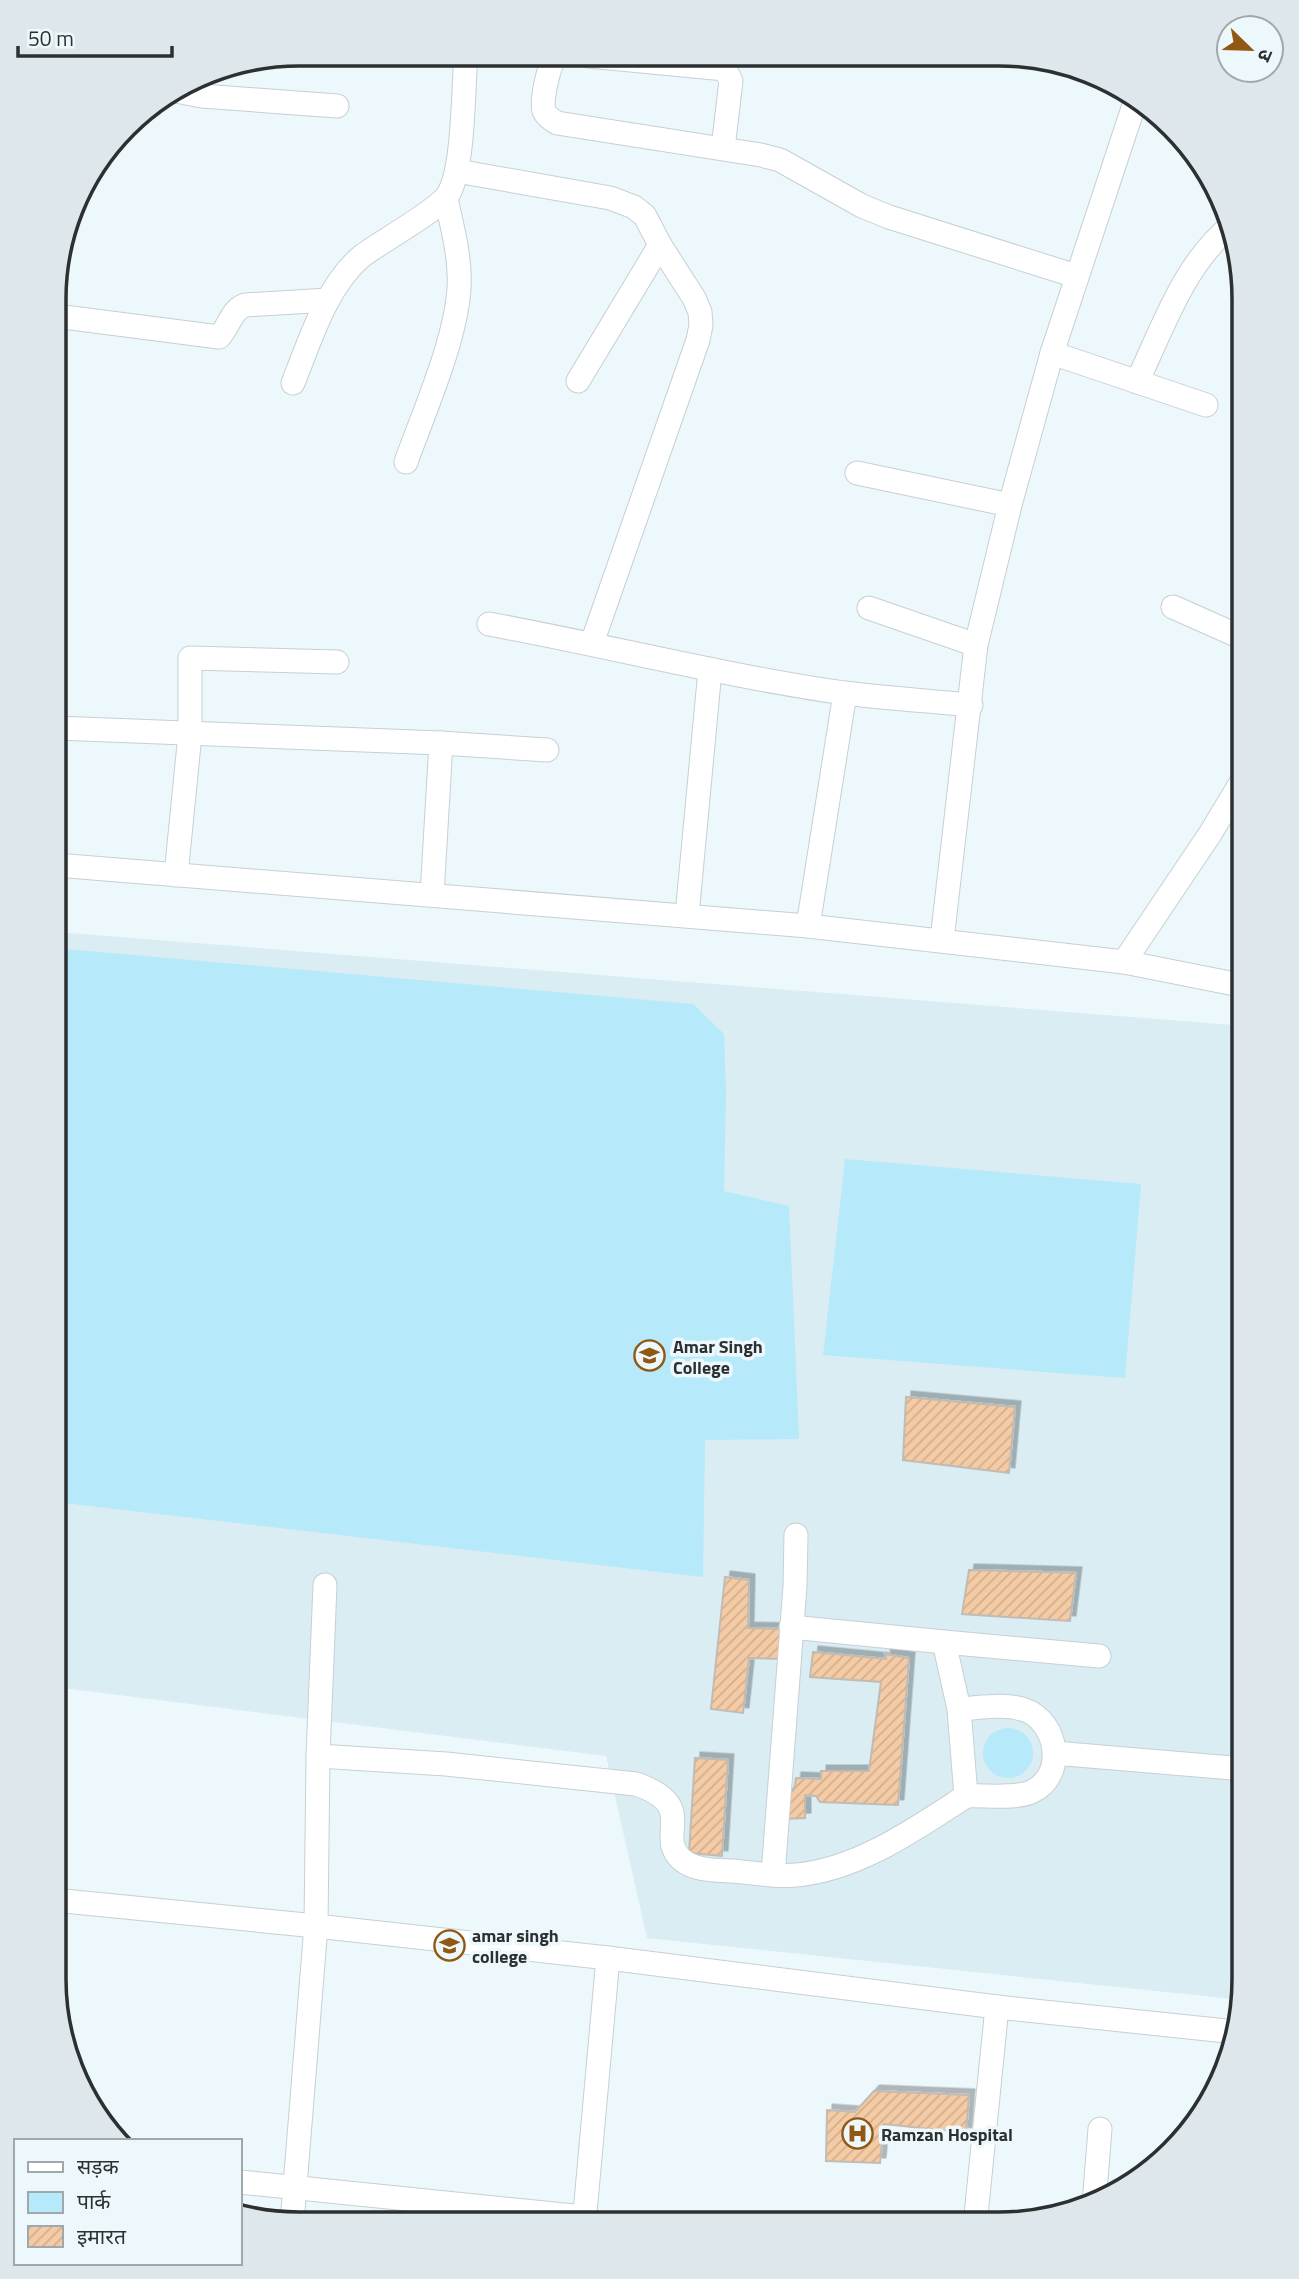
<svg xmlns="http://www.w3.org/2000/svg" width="1299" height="2279" font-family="'Titillium Web','Noto Sans Devanagari',sans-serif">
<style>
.built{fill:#d9edf3}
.green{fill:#b6e9f9}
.building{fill:url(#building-hatch);stroke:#c2bbb4;stroke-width:2;filter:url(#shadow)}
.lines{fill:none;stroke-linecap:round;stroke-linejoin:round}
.minor-casing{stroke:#c6d0d4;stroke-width:25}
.minor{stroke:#fff;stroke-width:23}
.labels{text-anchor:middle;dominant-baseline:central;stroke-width:7;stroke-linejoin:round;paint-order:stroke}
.poi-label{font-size:18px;font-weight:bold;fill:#2c3031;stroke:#edf8fc;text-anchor:start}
.rim{fill:none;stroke:#2c3031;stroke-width:3.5}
</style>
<defs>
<pattern id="building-hatch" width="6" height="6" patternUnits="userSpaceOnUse" patternTransform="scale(1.75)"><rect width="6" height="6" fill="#f4cba4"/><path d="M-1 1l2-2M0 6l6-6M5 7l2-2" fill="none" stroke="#d1af8e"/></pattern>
<filter id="shadow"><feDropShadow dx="5.5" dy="-5.5" stdDeviation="0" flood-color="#0004"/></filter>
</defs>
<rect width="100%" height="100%" fill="#edf8fc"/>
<!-- built -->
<polygon class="built" points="56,932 1245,1026 1243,2000 647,1938 606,1756 55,1687"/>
<!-- green -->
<g class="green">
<polygon points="65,949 693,1004 724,1034 726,1094 724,1191 789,1206 799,1439 705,1440 703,1577 55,1502 55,1250"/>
<polygon points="845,1159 1141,1184 1125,1378 823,1355"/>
<circle cx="1008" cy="1753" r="25"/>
</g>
<!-- building -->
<g class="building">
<polygon points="906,1397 1015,1407 1009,1473 903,1460"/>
<polygon points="969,1570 1076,1573 1070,1621 962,1614"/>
<polygon points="725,1577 749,1580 748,1628 784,1629 782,1659 749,1658 743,1713 711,1709"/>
<polygon points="813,1652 886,1659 885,1654 909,1658 898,1805 820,1802 816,1796 805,1795 805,1818 785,1819 785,1796 794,1790 796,1778 821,1779 821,1771 869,1771 881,1682 810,1677"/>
<polygon points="695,1758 728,1760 722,1856 689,1853"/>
<polygon points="874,2091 969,2095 966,2133 884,2124 880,2163 826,2161 827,2110 855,2112"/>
</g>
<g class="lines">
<defs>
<g id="minor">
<path d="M556,56c-7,7 -15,44 -12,55 2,5 8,9 13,12l204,32 19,5 82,46 27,11 187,59"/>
<polyline points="589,56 725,69 731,81 723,148"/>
<polyline points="176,91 202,96 337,106"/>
<polyline points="457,171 610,198 634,207 645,216 660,245 694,298 700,312 701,325 698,340 592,643"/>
<path d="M56,316l163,21c10,-10 12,-27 26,-32l83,-5"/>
<polyline points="1052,353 1206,405"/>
<polyline points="578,381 660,245"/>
<path d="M1137,382c26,-54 47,-119 95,-157"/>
<path d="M293,383c17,-42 33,-97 69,-127 18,-14 79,-47 87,-63 15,-28 14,-103 17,-138"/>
<path d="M406,462c18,-50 50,-122 53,-174 2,-30 -7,-61 -13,-90"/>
<polyline points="857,473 1010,505"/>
<polyline points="1173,607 1245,639"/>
<polyline points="869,608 976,645"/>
<path d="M489,624c119,22 236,52 355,69 42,5 85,8 127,12"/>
<polyline points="56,728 441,743 547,750"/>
<polyline points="56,865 808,926 1124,962 1245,986"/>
<polyline points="176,875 190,734 190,658 337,662"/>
<polyline points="432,895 441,743"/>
<polyline points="687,915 710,670"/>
<polyline points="808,926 845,693"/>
<polyline points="942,940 976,645 1010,505 1052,353 1135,102"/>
<polyline points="1124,962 1210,834 1245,776"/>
<polyline points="944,1642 1099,1656"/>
<path d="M959,1709c21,-1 46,-6 66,1 33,12 42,66 6,82 -15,7 -47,3 -65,4"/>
<polyline points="1054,1753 1244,1769"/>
<path d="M318,1756l128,8 190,20c64,22 19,51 45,75 13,12 35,11 52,12 21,2 43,6 64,4 62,-6 118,-46 169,-79l-7,-87 -15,-67 -153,-15"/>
<polyline points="773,1875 795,1586 796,1535"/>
<polyline points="54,1900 316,1926 608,1958 997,2007 1236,2032"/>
<polyline points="240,2182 584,2217"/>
<polyline points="1094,2204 1100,2129"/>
<polyline points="292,2223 316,1926 318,1756 325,1585"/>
<polyline points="584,2224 608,1958"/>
<polyline points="975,2225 997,2007"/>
</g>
</defs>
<!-- minor casing -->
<use href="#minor" class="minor-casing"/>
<!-- minor -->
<use href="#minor" class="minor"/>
</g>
<!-- icons -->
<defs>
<symbol id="university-ring" viewBox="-11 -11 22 22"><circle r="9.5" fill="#edf8fc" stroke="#915813" stroke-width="1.5"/><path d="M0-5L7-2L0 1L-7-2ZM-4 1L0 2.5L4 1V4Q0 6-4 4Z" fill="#915813"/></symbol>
<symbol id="hospital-ring" viewBox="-11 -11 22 22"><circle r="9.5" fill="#edf8fc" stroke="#915813" stroke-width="1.5"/><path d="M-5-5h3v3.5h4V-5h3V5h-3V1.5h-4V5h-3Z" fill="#915813"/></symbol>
</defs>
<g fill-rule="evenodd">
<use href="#university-ring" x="632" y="1338" width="35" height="35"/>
<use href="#university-ring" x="432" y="1928" width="35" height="35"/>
<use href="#hospital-ring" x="840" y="2116" width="35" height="35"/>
</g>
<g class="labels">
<!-- poi labels -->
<g class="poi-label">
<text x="673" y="1346">Amar Singh<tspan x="673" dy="21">College</tspan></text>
<text x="472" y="1935">amar singh<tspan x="472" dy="21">college</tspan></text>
<text x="881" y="2134">Ramzan Hospital</text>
</g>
</g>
<!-- crop -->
<path d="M0 0H1299V2279H0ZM299 66H999A233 233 0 0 1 1232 299V1979A233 233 0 0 1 999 2212H299A233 233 0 0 1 66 1979V299A233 233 0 0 1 299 66Z" fill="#dee8ec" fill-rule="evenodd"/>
<path class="rim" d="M299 66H999A233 233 0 0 1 1232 299V1979A233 233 0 0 1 999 2212H299A233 233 0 0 1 66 1979V299A233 233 0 0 1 299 66Z"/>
<!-- legend -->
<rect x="14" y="2139" width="228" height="126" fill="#edf8fc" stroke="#a0a8ab" stroke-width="2"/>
<rect x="28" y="2162" width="35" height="10" fill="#ffffff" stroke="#a0a8ab" stroke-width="2"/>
<text x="77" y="2174" font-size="21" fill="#2c3031">सड़क</text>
<rect x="28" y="2192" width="35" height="21" fill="#b6e9f9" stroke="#a0a8ab" stroke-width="2"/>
<text x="77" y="2209" font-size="21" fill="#2c3031">पार्क</text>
<rect x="28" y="2226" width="35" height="21" fill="url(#building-hatch)" stroke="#a0a8ab" stroke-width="2"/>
<text x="77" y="2244" font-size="21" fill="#2c3031">इमारत</text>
<!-- north arrow -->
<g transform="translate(1250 49) rotate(113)"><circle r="33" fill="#edf8fc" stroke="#a0a8ab" stroke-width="2"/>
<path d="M0-5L12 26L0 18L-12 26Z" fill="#915813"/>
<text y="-10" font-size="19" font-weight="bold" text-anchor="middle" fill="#2c3031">उ</text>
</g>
<!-- scale -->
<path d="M18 46v10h154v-10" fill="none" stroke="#2c3031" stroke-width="3.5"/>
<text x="28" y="46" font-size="21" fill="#2c3031" stroke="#edf8fc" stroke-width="5" paint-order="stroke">50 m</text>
</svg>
